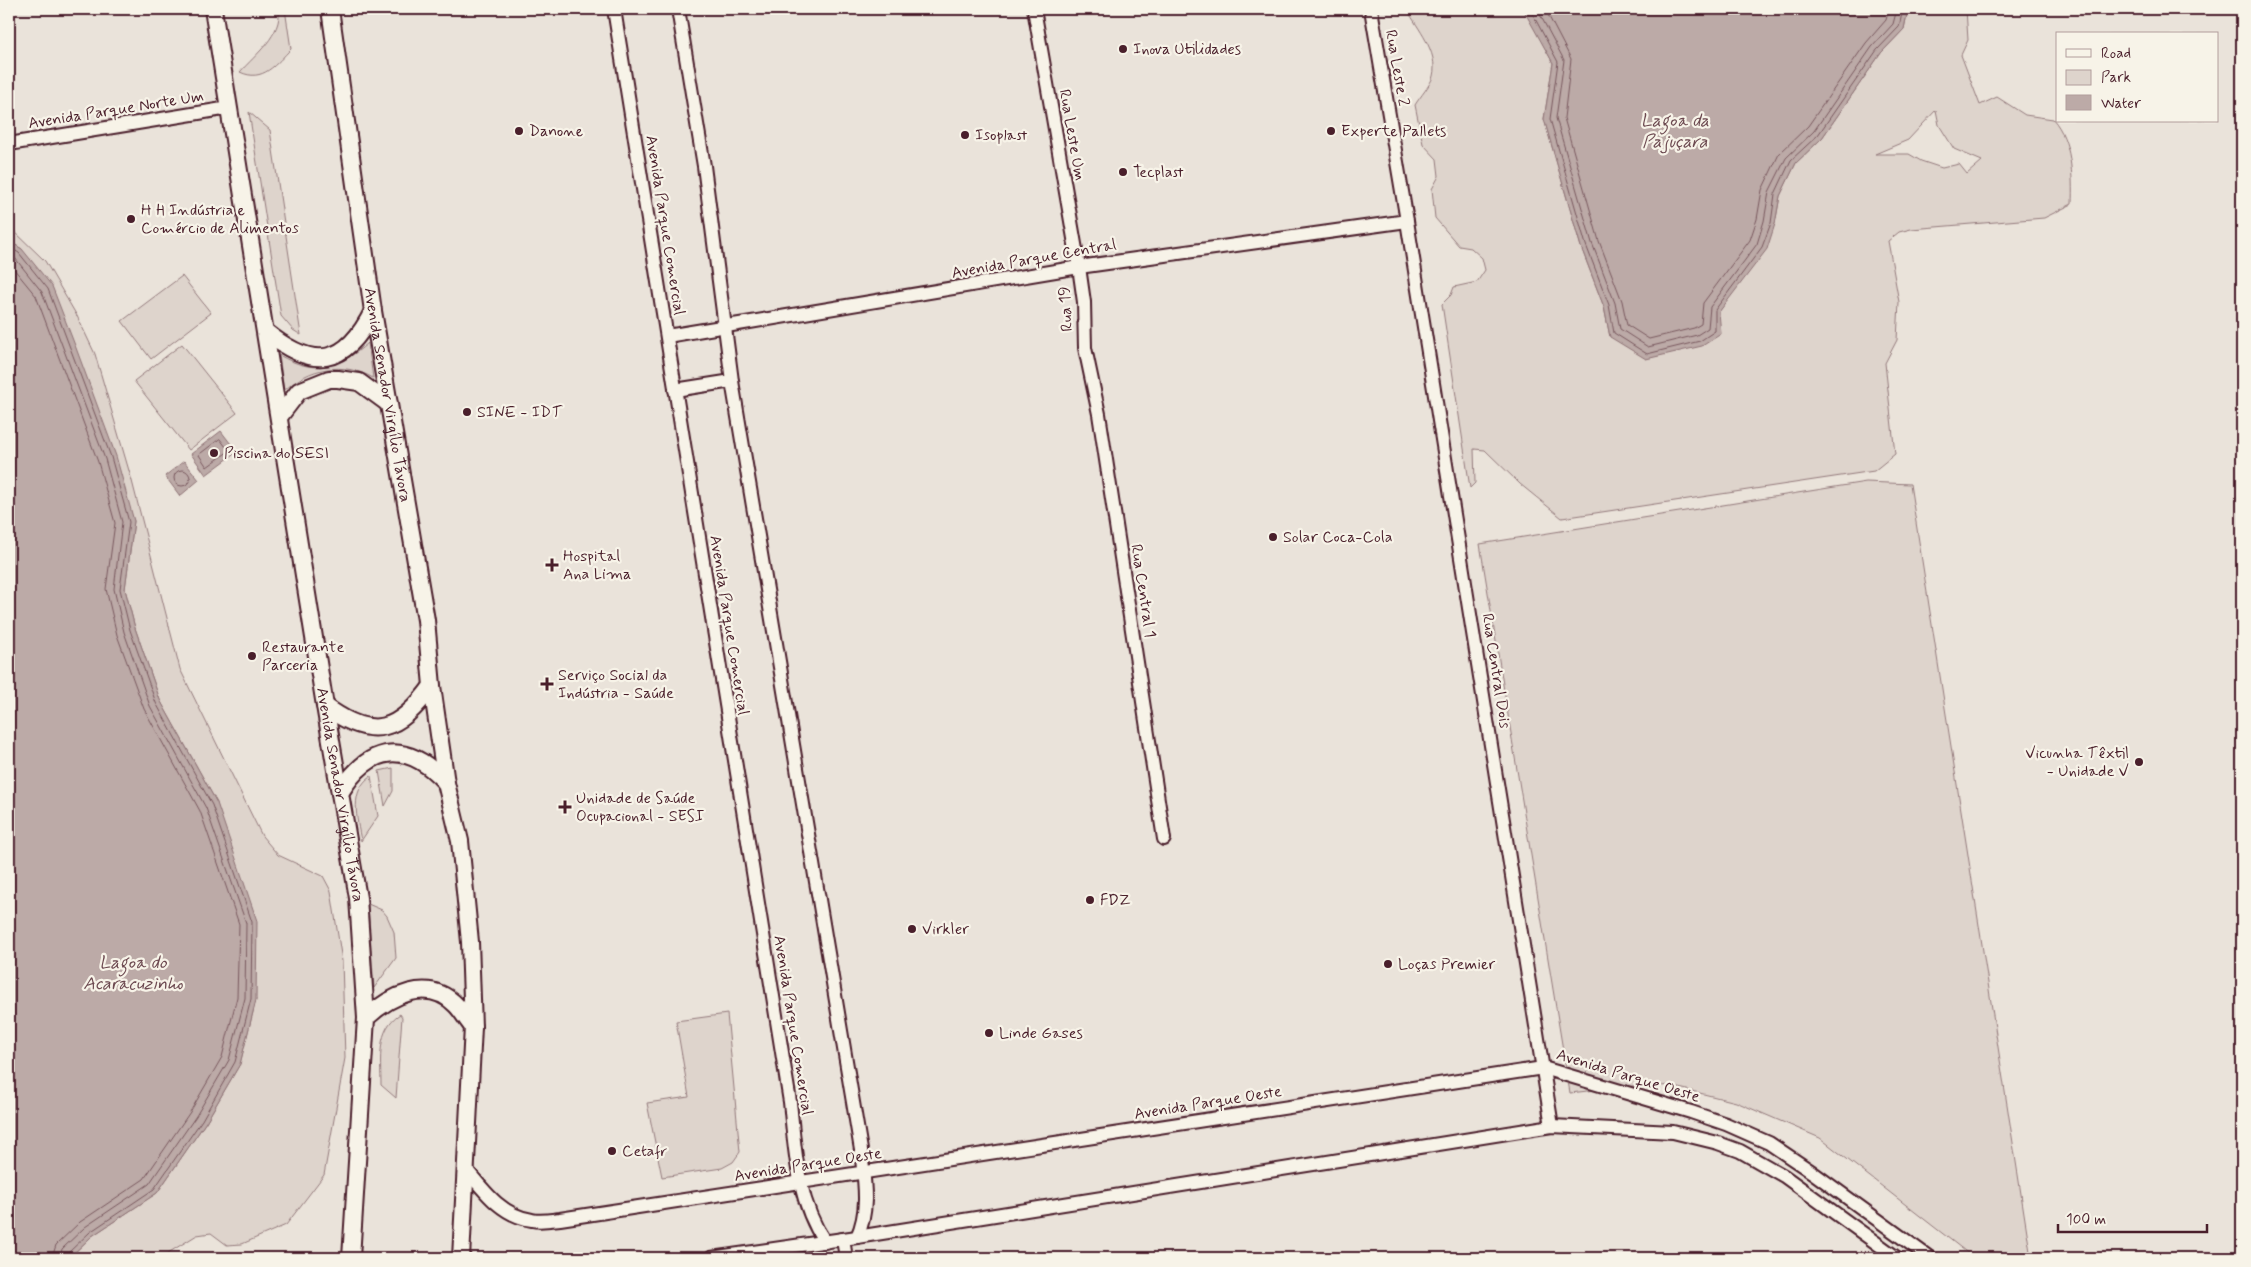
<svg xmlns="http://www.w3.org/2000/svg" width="2251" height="1267" font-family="Mynerve,sans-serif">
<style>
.built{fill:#eae3da;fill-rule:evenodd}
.green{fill:#ded4cc;stroke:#947a7c;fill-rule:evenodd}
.water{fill:#bcaaa7;stroke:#8e7275}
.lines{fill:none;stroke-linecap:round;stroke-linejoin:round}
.shore{stroke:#78575d;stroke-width:1}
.minor-casing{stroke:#4a1f2b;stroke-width:16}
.major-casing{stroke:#4a1f2b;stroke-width:20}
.minor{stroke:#f7f3e8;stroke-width:12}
.major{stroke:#f7f3e8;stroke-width:16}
.poi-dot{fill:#4a1f2b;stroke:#f7f3e8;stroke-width:2}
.labels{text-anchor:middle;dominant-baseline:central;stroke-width:4.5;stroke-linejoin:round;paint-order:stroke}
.poi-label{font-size:16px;fill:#4a1f2b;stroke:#f7f3e8;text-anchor:start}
.street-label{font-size:16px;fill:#4a1f2b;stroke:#f7f3e8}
.water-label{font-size:18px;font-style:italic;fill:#6c4950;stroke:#f7f3e8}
</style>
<rect width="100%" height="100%" fill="#f7f3e8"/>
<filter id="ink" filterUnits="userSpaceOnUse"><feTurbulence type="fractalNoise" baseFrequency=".02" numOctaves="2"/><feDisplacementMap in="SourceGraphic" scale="10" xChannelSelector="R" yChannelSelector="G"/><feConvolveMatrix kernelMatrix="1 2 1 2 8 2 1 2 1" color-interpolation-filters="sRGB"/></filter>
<g filter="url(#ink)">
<!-- built -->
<path class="built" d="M9,9h2233v1249h-2233zM2057,34h160v87h-160z"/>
<!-- green -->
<g class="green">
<path d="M279,9h6l6,40c-15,15 -28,34 -51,23 16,-18 42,-37 39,-63z"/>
<path d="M1407,9l118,1 28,53 -9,56 37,128 23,60 6,30 109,-25 56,-88 5,-28 16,-33 26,-25 59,-85 23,-24 4,-20h58l2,31 -7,15 19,50 17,-8 28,18 28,4c19,22 20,57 19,85l-28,14 -133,11 -12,3 -11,9 11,61 -2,38 -12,23 10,91 -21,17 -312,47 -42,-34 -35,-34 -11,-1 1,34 -5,5 -28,-184 9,-9 3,-8 23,-5 8,-12 -3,-12 -11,-10 -12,-2 -24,-28 -3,-29 7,-13 -2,-17 -14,-15 -8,-39c4,-7 17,-22 18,-29 6,-24 -16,-48 -26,-67zM1936,110l3,15 15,24 28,12 -15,13 -8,-10 -17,4 -21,-7 -12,-7h-34l33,-14z"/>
<polygon points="249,112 270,130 301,335 293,330 281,316"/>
<polygon points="9,226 45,261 77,316 95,354 132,481 180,669 262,836 278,855 323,876 331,891 342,961 345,1058 324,1175 286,1225 242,1244 227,1245 211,1233 197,1235 160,1258 69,1258 92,1236 157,1193 206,1122 240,1064 256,1000 217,803 160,700 135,628 125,589 134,521 22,249 9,241"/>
<polygon points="182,276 211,313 151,359 122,321"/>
<path d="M368,343l5,35c-30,-17 -64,-11 -89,13l-5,-36c35,20 59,14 89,-12z"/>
<polygon points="182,344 237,413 189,450 134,381"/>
<polygon points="1866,482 1910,484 2031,1258 1974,1258 1820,1138 1736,1102 1671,1086 1641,1085 1570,1093 1480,544"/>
<polygon points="393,768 393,791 385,806 379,771"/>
<path d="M371,776l7,40 -17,25c-4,-23 -12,-50 10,-65z"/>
<polygon points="368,904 382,910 387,916 394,932 396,958 374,988"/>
<path d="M400,1014l2,3 -6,81 -15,-13c0,-25 -5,-56 19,-71z"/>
<polygon points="727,1014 740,1152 733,1162 722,1168 662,1177 647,1103 689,1097 676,1021"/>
</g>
<!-- water -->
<g class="water">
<polygon points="1523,9 1908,9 1904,29 1881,53 1822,138 1796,163 1780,196 1775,224 1767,249 1719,312 1721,334 1702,346 1646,359 1610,337 1604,307 1581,247 1544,119 1553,63"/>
<polygon points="9,241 22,249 52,286 76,348 116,456 134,521 125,589 135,628 160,700 217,803 257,921 256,1000 240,1064 206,1122 157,1193 92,1236 69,1258 9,1258"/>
<polygon points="221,431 237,452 206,475 191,454"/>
<polygon points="184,461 199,480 180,496 165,476"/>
</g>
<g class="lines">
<!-- shore -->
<g class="shore">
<polyline points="1530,9 1558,62 1550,119 1586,245 1609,305 1614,333 1647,354 1700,341 1715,331 1715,310 1762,247 1771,223 1775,194 1791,160 1818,135 1877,50 1899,27 1903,9"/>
<polyline points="1537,9 1564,60 1556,118 1592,243 1615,303 1620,329 1648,347 1697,335 1708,328 1710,307 1757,244 1764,221 1769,192 1786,158 1814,131 1872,47 1893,24 1897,9"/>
<polyline points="1545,9 1571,59 1564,118 1599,241 1622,301 1627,325 1649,339 1694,328 1701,324 1703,303 1750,240 1757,219 1762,190 1779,154 1808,126 1866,43 1886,20 1889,9"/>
<polyline points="9,247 19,253 48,289 111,457 129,522 120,589 130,630 156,703 212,805 252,922 251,999 235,1062 202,1120 154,1189 90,1232 68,1253 66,1258"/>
<polyline points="9,254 15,258 42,292 105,459 122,522 114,589 124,632 150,706 206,808 246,923 245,998 229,1060 196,1116 149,1184 85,1227 62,1249 60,1258"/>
<polyline points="9,263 36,296 98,462 115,523 106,589 117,635 144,709 200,811 239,924 237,997 222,1057 190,1112 144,1179 80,1222 56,1245 52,1258"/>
<polygon points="220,439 229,451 207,467 199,455"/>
<circle cx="182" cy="478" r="8"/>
</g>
<defs>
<g id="minor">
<path d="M614,9l176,1093c5,48 7,99 35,140"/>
<path d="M678,9l26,157 28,215 129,769c3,30 9,59 -4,87"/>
<polyline points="1034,9 1079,267 1084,302 1085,348 1099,414 1164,839"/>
<polyline points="1371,9 1407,221 1552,1126"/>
<polyline points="9,144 229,108"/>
<polyline points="667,336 1079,267 1407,221"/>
<polyline points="675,390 732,381"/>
<path d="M466,1169c18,22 36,47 66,51 9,2 19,0 28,-1l983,-151 148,44 35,12 43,19 43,29 118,86"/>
<polyline points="843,1239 846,1258"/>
<polyline points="711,1258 857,1237 1552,1126 1673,1132 1718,1143 1740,1151 1784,1176 1897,1258"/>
</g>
<g id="major">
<path id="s1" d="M213,9l112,697 33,192 8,120 -15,240"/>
<path id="s2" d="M330,9l43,302 53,309 6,66 14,97 14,58 10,101 3,85 -12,231"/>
<path d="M266,332c47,38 79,35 107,-21"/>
<polyline points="279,417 299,391 329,379 338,379 359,382 389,404"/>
<path d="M325,706c48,36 74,25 107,-20"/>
<path d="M340,793c30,-50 68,-52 106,-10"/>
<path d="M366,1018c24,-22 62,-42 90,-13 6,6 11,15 17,22"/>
</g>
</defs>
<!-- minor casing -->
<use href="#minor" class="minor-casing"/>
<!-- major casing -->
<use href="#major" class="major-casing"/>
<!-- minor -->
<use href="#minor" class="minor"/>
<!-- major -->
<use href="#major" class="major"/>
</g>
</g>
<!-- markers -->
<g class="poi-dot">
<circle cx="1123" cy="49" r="5"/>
<circle cx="519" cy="131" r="5"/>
<circle cx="1331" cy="131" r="5"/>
<circle cx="965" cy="135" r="5"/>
<circle cx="1123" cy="172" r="5"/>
<circle cx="131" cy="219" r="5"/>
<circle cx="467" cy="412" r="5"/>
<circle cx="214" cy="453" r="5"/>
<circle cx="1273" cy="537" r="5"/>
<path d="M549.5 557.5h5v5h5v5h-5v5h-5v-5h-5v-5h5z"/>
<circle cx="252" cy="656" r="5"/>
<path d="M544.5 676.5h5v5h5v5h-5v5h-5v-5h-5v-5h5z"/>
<circle cx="2139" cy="762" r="5"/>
<path d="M562.5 799.5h5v5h5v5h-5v5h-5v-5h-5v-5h5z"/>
<circle cx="1090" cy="900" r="5"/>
<circle cx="912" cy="929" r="5"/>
<circle cx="1388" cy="964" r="5"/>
<circle cx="989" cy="1033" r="5"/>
<circle cx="612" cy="1151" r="5"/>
</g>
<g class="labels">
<!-- poi labels -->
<g class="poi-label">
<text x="1133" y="49">Inova Utilidades</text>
<text x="529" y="131">Danone</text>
<text x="1341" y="131">Experte Pallets</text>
<text x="975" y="135">Isoplast</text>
<text x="1133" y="172">Tecplast</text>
<text x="141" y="210">H H Indústria e<tspan x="141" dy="18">Comércio de Alimentos</tspan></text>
<text x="477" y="412">SINE - IDT</text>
<text x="224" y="453">Piscina do SESI</text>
<text x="1283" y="537">Solar Coca-Cola</text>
<text x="563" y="556">Hospital<tspan x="563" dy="18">Ana Lima</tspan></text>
<text x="262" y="647">Restaurante<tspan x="262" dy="18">Parceria</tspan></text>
<text x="558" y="675">Serviço Social da<tspan x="558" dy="18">Indústria - Saúde</tspan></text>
<text x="2129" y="753" text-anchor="end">Vicunha Têxtil<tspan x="2129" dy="18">- Unidade V</tspan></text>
<text x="576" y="798">Unidade de Saúde<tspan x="576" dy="18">Ocupacional - SESI</tspan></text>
<text x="1100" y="900">FDZ</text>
<text x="922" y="929">Virkler</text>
<text x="1398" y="964">Loças Premier</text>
<text x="999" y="1033">Linde Gases</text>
<text x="622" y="1151">Cetafr</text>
</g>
<!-- street labels -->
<g class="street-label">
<text transform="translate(1397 68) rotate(80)">Rua Leste 2</text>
<text transform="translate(116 110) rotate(-9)">Avenida Parque Norte Um</text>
<text transform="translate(1072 135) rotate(80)">Rua Leste Um</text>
<text transform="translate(665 225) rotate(81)">Avenida Parque Comercial</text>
<text transform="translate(1034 259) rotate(-10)">Avenida Parque Central</text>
<text transform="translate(1066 309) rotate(-94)">Rua 19</text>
<text stroke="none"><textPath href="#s2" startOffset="390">Avenida Senador Virgílio Távora</textPath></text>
<text transform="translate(1143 591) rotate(81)">Rua Central 1</text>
<text transform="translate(729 625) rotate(81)">Avenida Parque Comercial</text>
<text transform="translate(1496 671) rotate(81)">Rua Central Dois</text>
<text stroke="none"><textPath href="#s1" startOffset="796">Avenida Senador Virgílio Távora</textPath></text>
<text transform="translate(793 1025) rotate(81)">Avenida Parque Comercial</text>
<text transform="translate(1628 1076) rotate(17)">Avenida Parque Oeste</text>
<text transform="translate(1208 1103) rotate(-9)">Avenida Parque Oeste</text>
<text transform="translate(808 1165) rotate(-9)">Avenida Parque Oeste</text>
</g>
<!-- water labels -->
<g class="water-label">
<text x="1675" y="121">Lagoa da<tspan x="1675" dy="21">Pajuçara</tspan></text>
<text x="133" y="963">Lagoa do<tspan x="133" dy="21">Acaracuzinho</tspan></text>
</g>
</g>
<!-- margin -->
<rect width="2251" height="1267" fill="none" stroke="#f7f3e8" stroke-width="30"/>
<rect x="15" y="15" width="2221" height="1237" fill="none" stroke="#4a1f2b" stroke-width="2" filter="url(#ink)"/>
<!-- legend -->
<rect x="2056" y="32" width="162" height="90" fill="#f7f3e8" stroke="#b29e9c"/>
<rect x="2066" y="49" width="25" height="8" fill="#f7f3e8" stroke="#b29e9c"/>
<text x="2101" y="58" font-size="15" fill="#4a1f2b">Road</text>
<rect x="2066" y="70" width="25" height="15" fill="#ded4cc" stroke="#b29e9c"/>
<text x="2101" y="82" font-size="15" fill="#4a1f2b">Park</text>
<rect x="2066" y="95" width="25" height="15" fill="#bcaaa7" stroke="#b29e9c"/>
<text x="2101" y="108" font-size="15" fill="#4a1f2b">Water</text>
<!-- scale -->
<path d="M2058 1224v8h149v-8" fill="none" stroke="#4a1f2b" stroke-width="2.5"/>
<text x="2066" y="1224" font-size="15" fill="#4a1f2b" stroke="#f7f3e8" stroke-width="4" paint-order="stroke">100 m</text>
</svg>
